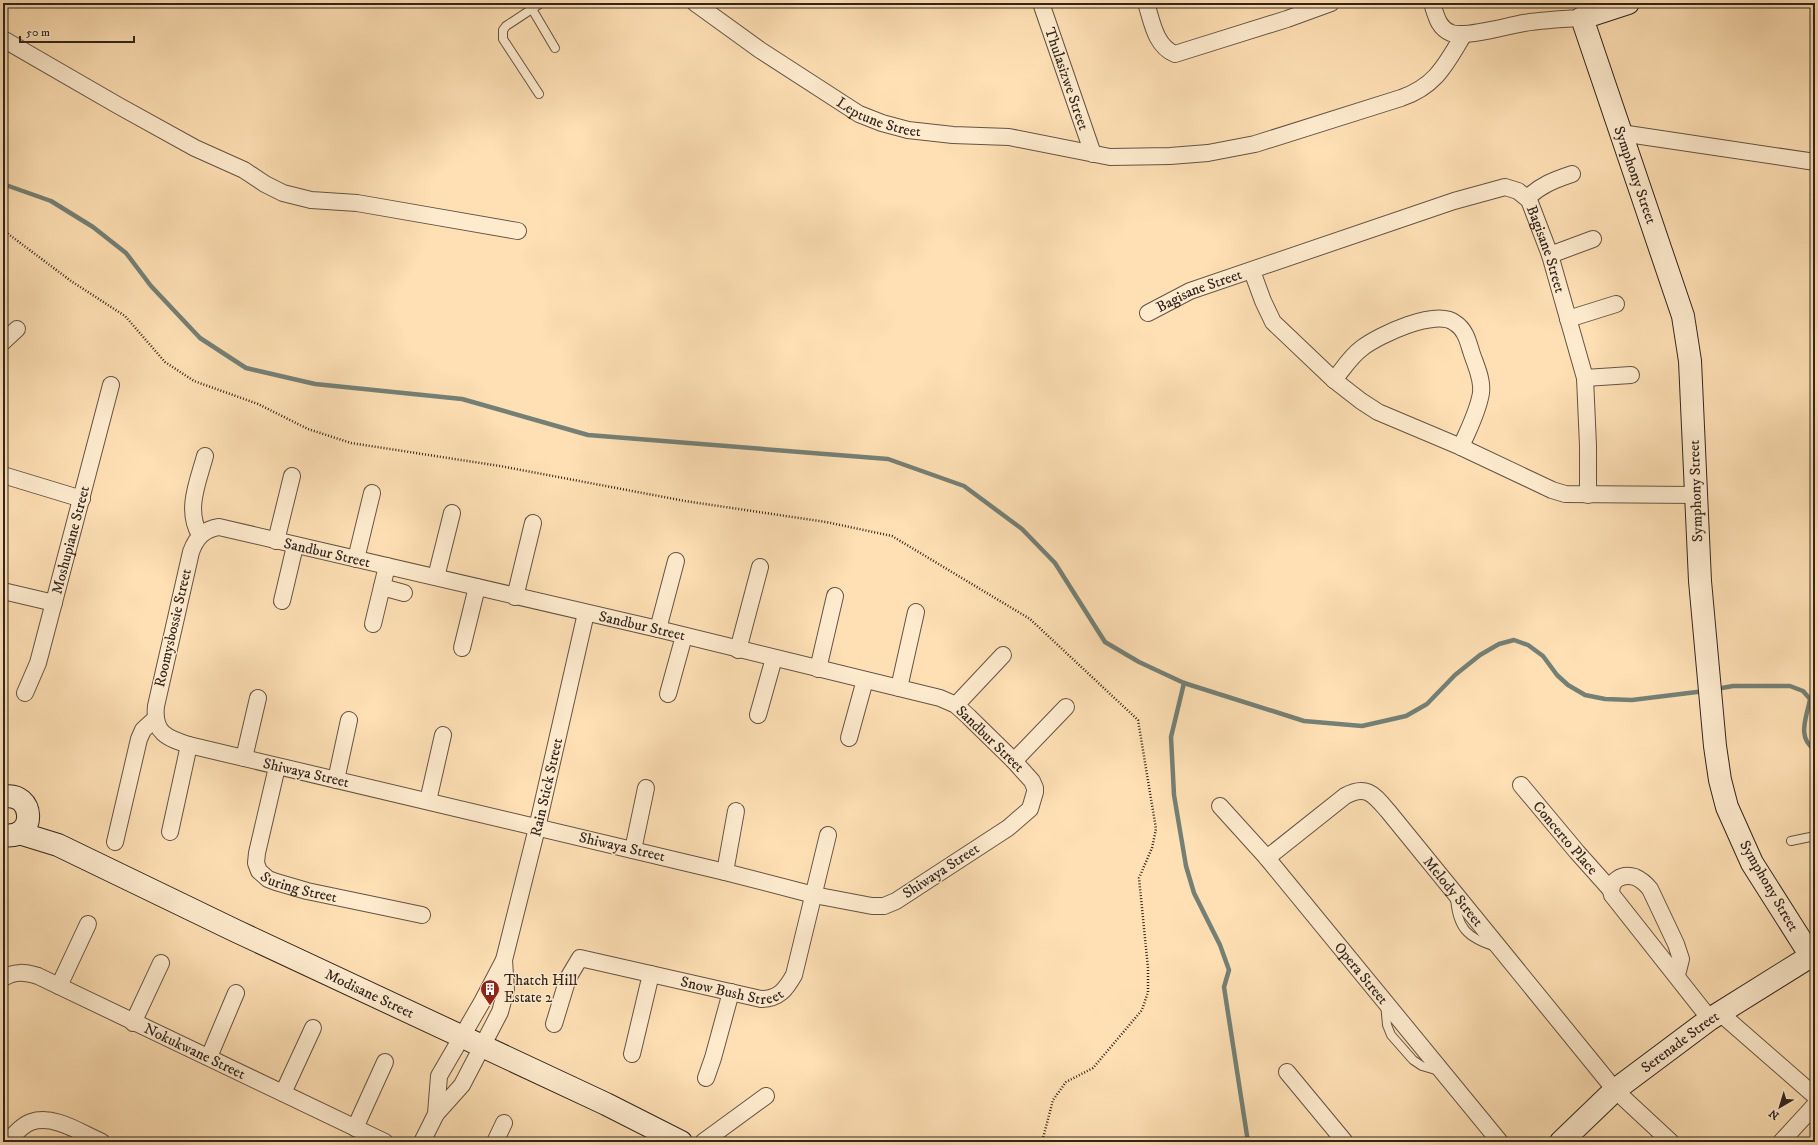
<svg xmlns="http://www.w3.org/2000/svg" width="1818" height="1145" font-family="'IM FELL DW Pica',serif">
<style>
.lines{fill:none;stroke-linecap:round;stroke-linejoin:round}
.stream{stroke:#748076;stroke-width:4.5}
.lane-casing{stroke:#655344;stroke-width:10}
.street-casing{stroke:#655344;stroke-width:18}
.secondary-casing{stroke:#32241e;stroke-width:24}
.path{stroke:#32241e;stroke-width:2.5;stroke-dasharray:1 2;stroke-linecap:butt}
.lane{stroke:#feebce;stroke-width:8}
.street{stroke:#feebce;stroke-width:16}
.secondary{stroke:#feebce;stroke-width:22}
.labels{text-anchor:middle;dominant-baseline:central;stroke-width:3;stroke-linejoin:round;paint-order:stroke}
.street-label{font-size:15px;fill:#32241e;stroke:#feebce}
.poi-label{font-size:15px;fill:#32241e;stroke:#feebce;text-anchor:start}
</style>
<rect width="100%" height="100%" fill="#fee0b4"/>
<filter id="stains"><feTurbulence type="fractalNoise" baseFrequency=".005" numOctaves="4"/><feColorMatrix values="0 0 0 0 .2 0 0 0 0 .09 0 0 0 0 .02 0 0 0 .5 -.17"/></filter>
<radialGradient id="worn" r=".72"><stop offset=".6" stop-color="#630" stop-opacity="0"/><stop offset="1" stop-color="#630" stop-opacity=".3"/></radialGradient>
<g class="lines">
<!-- stream -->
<g class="stream">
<polyline points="3,184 51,201 93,227 126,253 151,286 200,338 246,368 315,384 462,399 588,435 888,459 964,486 1022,529 1055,563 1105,642 1139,662 1184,683 1304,721 1362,726 1406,716 1427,704 1455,675 1480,655 1499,644 1514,640 1528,645 1543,656 1557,675 1568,685 1585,695 1605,699 1632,700 1705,691"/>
<polyline points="1184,683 1171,737 1174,795 1186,866 1194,893 1220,945 1229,970 1224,987 1248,1142"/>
<path d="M1716,689l17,-3h57l13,5 7,8c-3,18 -14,38 5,51"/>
</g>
<defs>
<g id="lane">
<polyline points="532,9 555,48"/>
<polyline points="539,94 503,39 503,30 506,26 541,3"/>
<polyline points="1791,841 1815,836"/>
<path d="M1455,897c2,31 12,41 41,50"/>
<polyline points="1385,1003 1387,1025 1391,1035 1413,1060 1422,1066 1439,1071"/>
</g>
<g id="street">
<path id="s1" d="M695,3l65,47 99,64 23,9 26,7 45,5 56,2 101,20 60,-1 38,-3 47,-9 146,-46c35,-12 45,-34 63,-64"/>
<path id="s2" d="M1041,3l52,151"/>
<path d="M1146,3c6,18 9,43 29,51l112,-35 44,-16"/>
<path d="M1432,3c4,12 6,25 19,30 16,5 55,-7 73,-10 19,-3 39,-4 58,-5"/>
<polyline points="3,39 119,106 195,148 244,170 265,184 283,193 311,200 357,203 518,231"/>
<polyline points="1621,133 1815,162"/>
<path d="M1527,198c14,-13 27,-18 45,-24"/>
<polyline points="1550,255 1593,239"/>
<polyline points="1252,271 1263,301 1273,322 1334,380 1361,401 1378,412 1461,447 1552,490 1565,494 1697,495"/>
<path id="s3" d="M1148,313l42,-22 264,-90 51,-14 13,4 11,9 21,55 35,123 3,68v49"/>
<polyline points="1568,319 1616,304"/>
<polyline points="3,342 17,329"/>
<polyline points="1585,378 1631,375"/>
<path d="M1334,380c9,-11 16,-23 28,-32 17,-13 74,-40 93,-25 10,6 13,18 16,28 4,13 12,28 10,42 -3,19 -13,37 -20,54"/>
<polyline points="3,475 82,499"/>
<path d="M219,527l439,102 282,69 16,7 13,12 45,44 18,20 3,7v4l-5,17 -22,19 -112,73 -12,5h-12l-58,-11 -89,-23 -536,-127c-22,-7 -36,-12 -33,-39l35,-154c5,-14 13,-23 28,-25z"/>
<path d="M200,535c-15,-25 -2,-53 5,-79"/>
<polyline points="276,541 292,476"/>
<polyline points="356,559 372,493"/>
<polyline points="436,577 452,513"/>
<polyline points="382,587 404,593"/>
<polyline points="3,591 54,603"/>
<polyline points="515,597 533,523"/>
<polyline points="282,601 295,546"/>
<polyline points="373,624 387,566"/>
<polyline points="658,629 676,561"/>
<polyline points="462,648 477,587"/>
<polyline points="738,650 760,567"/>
<polyline points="818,669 835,596"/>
<polyline points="899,688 916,612"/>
<path id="s4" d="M25,693l13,-30 73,-278"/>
<polyline points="668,694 684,636"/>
<polyline points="956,705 1003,655"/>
<polyline points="758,715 774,658"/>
<polyline points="849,738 865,680"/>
<polyline points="244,758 258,698"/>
<polyline points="1014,761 1066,707"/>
<path id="s5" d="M277,767l-20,86 -1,10 3,8 9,8 8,3 31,9 115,24"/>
<polyline points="336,780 349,720"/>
<path id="s6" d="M1521,785l56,67 33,37"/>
<polyline points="428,801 443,735"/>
<path id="s7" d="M1220,806l47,52 233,284"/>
<polyline points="170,832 189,745"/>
<polyline points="115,842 139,739 143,730 155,719"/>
<polyline points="633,850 646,788"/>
<path id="s8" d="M1267,858l78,-62c22,-12 29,-1 43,15l227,279 56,52"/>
<polyline points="725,872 736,811"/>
<path d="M1677,975l4,-16 -5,-15 -26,-55c-4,-5 -8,-9 -15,-12 -13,-4 -27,4 -23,18l98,124"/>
<path id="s9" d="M3,978c13,-7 21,-6 35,-2l347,166"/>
<polyline points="59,986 88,924"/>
<polyline points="1720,1013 1815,1096"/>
<polyline points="133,1023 161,963"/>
<path id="s10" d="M554,1024l14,-46 12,-20 181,41c18,0 25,-10 33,-24l34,-140"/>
<polyline points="632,1054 651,974"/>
<polyline points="209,1057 236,993"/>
<polyline points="1287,1072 1345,1142"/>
<polyline points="706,1078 713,1058 731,992"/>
<polyline points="283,1093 313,1028"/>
<path id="s11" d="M436,1114l3,-38 43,-74 22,-42 33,-132 49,-215"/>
<polyline points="355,1128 385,1062"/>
<path d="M7,1142c7,-7 15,-17 24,-20 23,-8 50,11 71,20"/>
<polyline points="422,1142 436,1114 462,1085 500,1012 506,990 504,960"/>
<polyline points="495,1142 504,1123"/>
<polyline points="703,1142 766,1096"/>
<polyline points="1781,1142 1815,1105"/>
</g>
<g id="secondary">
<path d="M3,797c32,-7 35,44 0,38"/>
<path id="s12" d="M19,833l39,12 178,86 370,173 75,38"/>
<path id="s13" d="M1561,1142l54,-52 95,-71 101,-63 -59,-93 -25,-56 -7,-27 -5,-34 -15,-165 -10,-220 -7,-45 -101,-298 46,-15"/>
</g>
</defs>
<!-- lane casing -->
<use href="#lane" class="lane-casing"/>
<!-- street casing -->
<use href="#street" class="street-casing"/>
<!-- secondary casing -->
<use href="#secondary" class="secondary-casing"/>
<!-- path -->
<polyline class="path" points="3,230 71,281 125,316 165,362 194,381 258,404 308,429 351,443 500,466 685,501 826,522 892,536 1030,619 1138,720 1156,829 1152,848 1139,878 1148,968 1148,992 1142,1010 1093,1068 1066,1082 1053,1100 1042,1142"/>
<!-- lane -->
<use href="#lane" class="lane"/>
<!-- street -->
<use href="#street" class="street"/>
<!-- secondary -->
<use href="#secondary" class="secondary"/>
</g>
<!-- icons -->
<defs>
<symbol id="building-pin" viewBox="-11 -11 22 30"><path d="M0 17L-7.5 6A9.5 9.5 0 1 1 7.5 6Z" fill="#8f2418" stroke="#feebce"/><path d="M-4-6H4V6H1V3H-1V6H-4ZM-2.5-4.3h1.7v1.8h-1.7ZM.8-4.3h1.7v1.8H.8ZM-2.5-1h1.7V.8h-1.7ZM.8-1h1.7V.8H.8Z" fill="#fff"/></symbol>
</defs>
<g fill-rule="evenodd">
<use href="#building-pin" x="479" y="978" width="22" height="30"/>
</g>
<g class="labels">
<!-- street labels -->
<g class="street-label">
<text stroke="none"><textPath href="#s2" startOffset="80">Thulasizwe Street</textPath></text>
<text stroke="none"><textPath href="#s1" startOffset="218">Leptune Street</textPath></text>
<text transform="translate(1635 175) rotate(71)">Symphony Street</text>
<text stroke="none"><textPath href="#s3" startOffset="459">Bagisane Street</textPath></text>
<text stroke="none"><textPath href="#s3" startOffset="56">Bagisane Street</textPath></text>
<text transform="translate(1696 491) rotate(-92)">Symphony Street</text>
<text stroke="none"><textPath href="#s4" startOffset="160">Moshupiane Street</textPath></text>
<text transform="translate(327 553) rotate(13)">Sandbur Street</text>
<text transform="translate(642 626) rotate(13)">Sandbur Street</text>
<text transform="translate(173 628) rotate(-77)">Roomysbossie Street</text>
<text transform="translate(990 739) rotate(44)">Sandbur Street</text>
<text transform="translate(306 773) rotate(13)">Shiwaya Street</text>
<text stroke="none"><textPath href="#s11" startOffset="349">Rain Stick Street</textPath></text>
<text stroke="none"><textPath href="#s6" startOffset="69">Concerto Place</textPath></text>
<text transform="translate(622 847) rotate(13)">Shiwaya Street</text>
<text transform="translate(941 871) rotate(-33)">Shiwaya Street</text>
<text stroke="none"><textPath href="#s5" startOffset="151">Suring Street</textPath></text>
<text transform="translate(1769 886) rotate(60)">Symphony Street</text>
<text stroke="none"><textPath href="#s8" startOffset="255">Melody Street</textPath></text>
<text stroke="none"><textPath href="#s7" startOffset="219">Opera Street</textPath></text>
<text stroke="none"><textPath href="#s10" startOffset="227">Snow Bush Street</textPath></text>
<text stroke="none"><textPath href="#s12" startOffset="386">Modisane Street</textPath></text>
<text stroke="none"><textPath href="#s13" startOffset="156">Serenade Street</textPath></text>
<text stroke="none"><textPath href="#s9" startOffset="210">Nokukwane Street</textPath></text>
</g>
<!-- poi labels -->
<g class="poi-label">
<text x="504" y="980">Thatch Hill<tspan x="504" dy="17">Estate 2</tspan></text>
</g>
</g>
<!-- margin -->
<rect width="1818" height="1145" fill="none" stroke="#fee0b4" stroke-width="16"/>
<rect x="4" y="4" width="1810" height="1137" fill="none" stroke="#32241e" stroke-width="2"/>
<rect x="8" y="8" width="1802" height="1129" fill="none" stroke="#32241e"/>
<!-- north arrow -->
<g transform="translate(1780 1107) rotate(218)" stroke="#feebce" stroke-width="3" paint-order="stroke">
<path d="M0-3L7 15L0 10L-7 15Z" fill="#32241e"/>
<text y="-6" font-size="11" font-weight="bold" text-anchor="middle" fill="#32241e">N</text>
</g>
<!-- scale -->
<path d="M20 36v6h114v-6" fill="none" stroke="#32241e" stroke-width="2"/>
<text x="26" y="36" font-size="12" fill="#32241e" stroke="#feebce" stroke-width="3" paint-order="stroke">50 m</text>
<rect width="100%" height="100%" filter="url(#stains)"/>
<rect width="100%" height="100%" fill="url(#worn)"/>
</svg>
